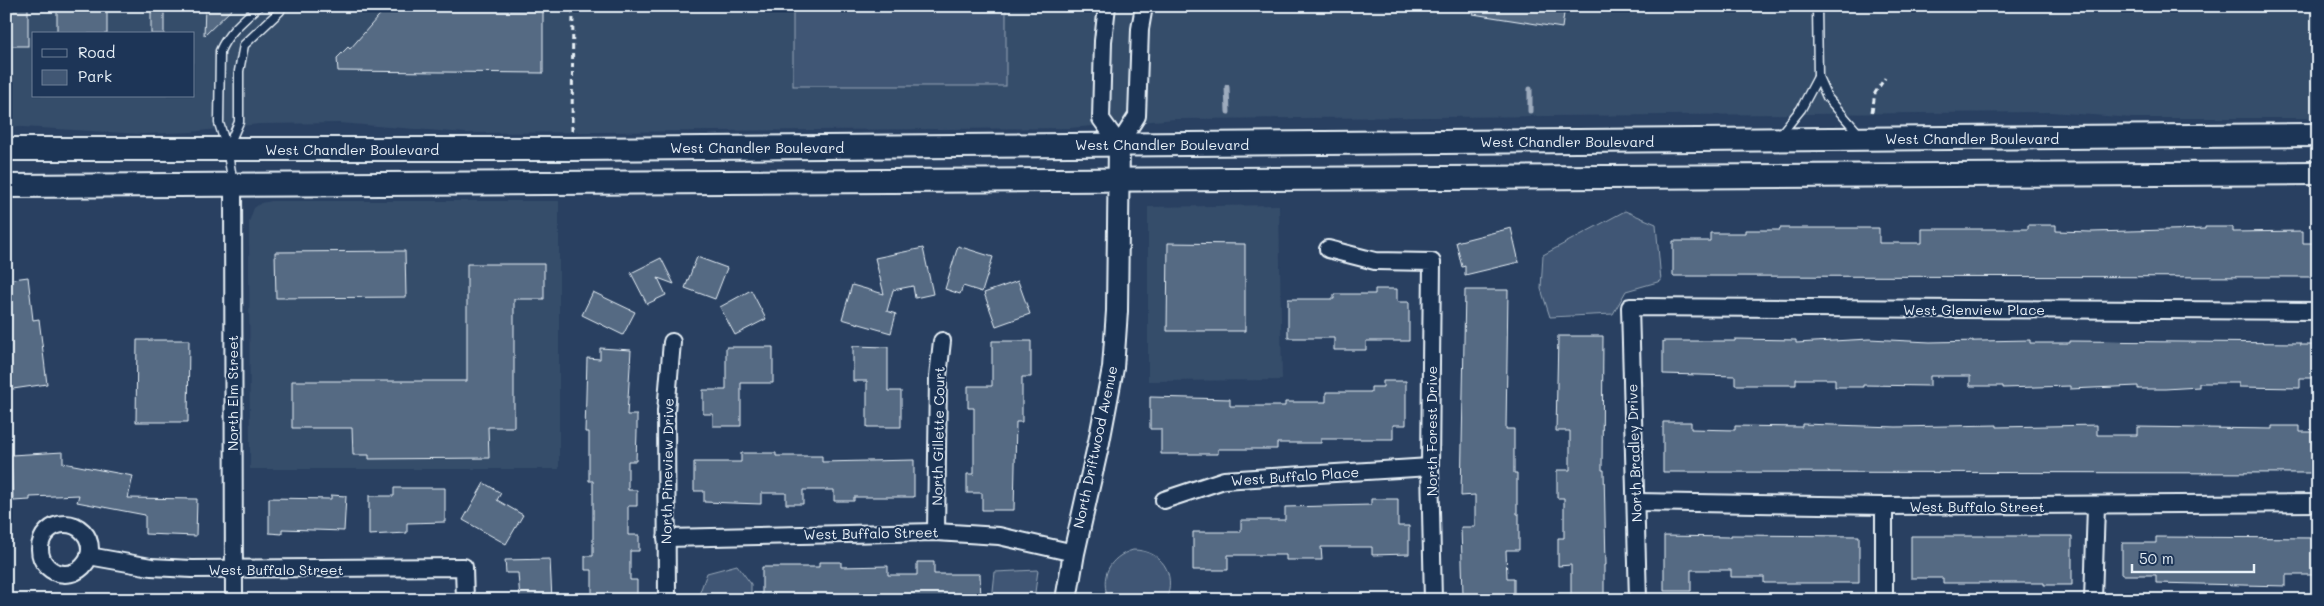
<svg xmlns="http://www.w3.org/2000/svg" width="2324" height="606" font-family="Mali,sans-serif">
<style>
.built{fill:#364d6b;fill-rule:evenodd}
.green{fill:#415774;stroke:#94a4b6}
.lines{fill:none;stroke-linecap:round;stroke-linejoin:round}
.stream{stroke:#9dabbd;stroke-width:5}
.building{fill:#556a83;stroke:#e8f1f8}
.service-casing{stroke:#e8f1f8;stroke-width:11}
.minor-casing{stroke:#e8f1f8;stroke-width:20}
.tertiary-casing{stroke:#e8f1f8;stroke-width:24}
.secondary-casing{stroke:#e8f1f8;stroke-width:26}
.path{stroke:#e8f1f8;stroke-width:3;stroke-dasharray:5 4;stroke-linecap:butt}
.service{stroke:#1d3557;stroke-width:8}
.minor{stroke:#1d3557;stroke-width:16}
.tertiary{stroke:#1d3557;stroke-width:20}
.secondary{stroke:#1d3557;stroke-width:22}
.labels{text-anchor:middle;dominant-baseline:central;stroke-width:4;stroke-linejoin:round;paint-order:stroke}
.street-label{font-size:14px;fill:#e8f1f8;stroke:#1d3557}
</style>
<rect width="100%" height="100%" fill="#294061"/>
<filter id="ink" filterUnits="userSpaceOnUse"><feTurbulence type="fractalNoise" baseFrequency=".02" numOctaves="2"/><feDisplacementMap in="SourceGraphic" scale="10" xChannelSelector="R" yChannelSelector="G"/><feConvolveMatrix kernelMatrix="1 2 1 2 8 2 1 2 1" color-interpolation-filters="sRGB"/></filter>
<g filter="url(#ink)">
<!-- built -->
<g class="built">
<path d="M6,6h2312v112h-185l-82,-6 -875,7 -107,9 -603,5 -127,-10 -80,1 -68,8 -49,2 -136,-8zM34,34h160v62h-160z"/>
<polygon points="272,201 559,201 559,469 250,469 249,222 254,208 261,203"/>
<polygon points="1279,205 1282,380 1148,381 1148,207"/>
</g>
<!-- green -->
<g class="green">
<rect x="793" y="6" width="213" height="80"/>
<polygon points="1625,211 1656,224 1661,281 1626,291 1613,314 1550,317 1541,289 1543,255"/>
<path d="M1133,550c28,0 44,23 33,50h-57c-10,-23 0,-43 24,-50z"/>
<polygon points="737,565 751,584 751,600 697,600 707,573"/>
<polygon points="1038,570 1034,600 992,600 995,572"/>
</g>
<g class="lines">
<!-- stream -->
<g class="stream">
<polyline points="1227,87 1228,112"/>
<polyline points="1530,89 1530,111"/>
</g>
</g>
<!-- building -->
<g class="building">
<rect x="6" y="6" width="22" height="40"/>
<rect x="57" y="6" width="50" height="28"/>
<rect x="151" y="6" width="13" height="28"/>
<polygon points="205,6 235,6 204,36"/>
<polygon points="1474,6 1565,6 1562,28 1473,14"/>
<polygon points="384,10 543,10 543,73 338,71 337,58 348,47 350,49"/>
<polygon points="2028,225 2056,225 2056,231 2092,232 2205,229 2205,227 2233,227 2233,232 2303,231 2303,243 2318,243 2318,277 1673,276 1673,241 1710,241 1710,233 1745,233 1745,230 1780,230 1780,228 1879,228 1879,243 1922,243 1922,229 2028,229"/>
<polygon points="1511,228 1519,262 1465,275 1465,266 1462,267 1456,242"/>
<polygon points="1168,243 1245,244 1245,331 1167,331"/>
<polygon points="958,246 993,257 982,292 963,286 960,294 945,289"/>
<polygon points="923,248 933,294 915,298 913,286 893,290 887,311 896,314 891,333 842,319 852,285 884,294 875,258"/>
<polygon points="405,251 406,297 276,298 275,252"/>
<polygon points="697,257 727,268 715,299 685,288"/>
<polygon points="661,258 674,284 658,278 666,295 647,304 631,273"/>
<polygon points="467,264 544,264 544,299 514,299 514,427 488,427 489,458 369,459 369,455 353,455 352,428 292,428 292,381 467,381"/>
<polygon points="28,277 33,320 39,319 47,384 6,390 6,280"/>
<polygon points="1018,281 1030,314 996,326 984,293"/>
<polygon points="1375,289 1397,289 1397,302 1409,302 1409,341 1366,341 1366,350 1334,350 1334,338 1288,338 1288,299 1334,299 1334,294 1375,294"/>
<polygon points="751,290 766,319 735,335 720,307"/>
<polygon points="1465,290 1508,290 1506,429 1514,429 1514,473 1517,473 1517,514 1519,514 1519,550 1506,550 1507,578 1514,578 1514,594 1463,595 1461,527 1475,527 1475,495 1461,496"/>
<polygon points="593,292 635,312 623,335 582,315"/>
<polygon points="1558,336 1603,336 1602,470 1604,470 1606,565 1604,565 1604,600 1571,600 1571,565 1558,566 1558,538 1564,538 1564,498 1557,498 1557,470 1570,470 1570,431 1556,431"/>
<polygon points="1735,339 1796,340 1796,343 1869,339 1930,342 2030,340 2030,343 2070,343 2070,341 2300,343 2300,345 2318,345 2318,378 2300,378 2300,388 2239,387 2239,383 2199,383 2199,387 2165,389 2138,389 2138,386 2070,389 2070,386 2003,388 2003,386 1970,386 1970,376 1930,376 1930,386 1863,385 1863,387 1835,387 1835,379 1796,379 1796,385 1735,385 1735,376 1663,374 1663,341 1735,341"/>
<polygon points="137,340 189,340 188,422 136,422"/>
<polygon points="992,341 1031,341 1031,377 1022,377 1022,422 1016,422 1014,510 982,510 982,493 967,493 967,474 974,474 974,408 968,408 968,386 992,386"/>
<polygon points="853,346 888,347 888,391 901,391 901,427 867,427 867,381 853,381"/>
<polygon points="726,347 773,347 773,383 741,383 741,426 713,426 713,414 703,414 703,390 726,390"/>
<polygon points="600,348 631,350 627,415 637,415 637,432 636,461 628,461 628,490 637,490 637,506 628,506 628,535 639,535 639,551 630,551 630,580 637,580 637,600 592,600 592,570 585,570 585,556 593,556 593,481 589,481 589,432 585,432 587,358 600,359"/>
<polygon points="1383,381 1406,381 1406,425 1393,425 1393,439 1321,439 1321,443 1277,443 1277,449 1218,449 1218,454 1161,454 1161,429 1150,429 1150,397 1230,399 1230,406 1285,406 1285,402 1326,402 1326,392 1371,392 1371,387 1383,387"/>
<polygon points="1663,422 1691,422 1691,429 1735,430 1735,426 1802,427 1802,424 1896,427 1997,425 1997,427 2097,425 2097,435 2137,435 2137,427 2272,429 2272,426 2300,426 2300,432 2318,432 2318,473 1663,472"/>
<polygon points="63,452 63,463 133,476 128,498 197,499 196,536 145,534 145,515 77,502 79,495 30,497 30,500 13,501 11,455"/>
<polygon points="741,453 776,453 776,456 822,456 822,462 914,460 914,497 854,497 854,501 834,501 834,490 803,490 803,504 786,504 786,493 761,493 761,504 704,502 704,491 694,491 694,462 741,462"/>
<polygon points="484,483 501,493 497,500 523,515 506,544 463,520"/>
<polygon points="394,488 445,488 445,522 407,523 407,533 369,535 369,496 394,496"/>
<polygon points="331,495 346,496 344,531 282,529 282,534 269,533 269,498 331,499"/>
<polygon points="1371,499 1398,499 1398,526 1409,526 1409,554 1372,555 1372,547 1321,547 1322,560 1286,560 1286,555 1228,555 1228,570 1193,570 1193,532 1241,532 1241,520 1285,520 1285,507 1371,505"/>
<polygon points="1731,535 1859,536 1859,583 1764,583 1764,577 1731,577 1731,570 1691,570 1691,591 1664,591 1664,536 1731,537"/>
<polygon points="1911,536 2072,536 2072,585 2044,585 2044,583 1943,583 1943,578 1911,578"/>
<polygon points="2156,537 2318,538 2318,575 2286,575 2286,586 2156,583 2156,575 2122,575 2122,543 2156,543"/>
<polygon points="550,559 552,600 520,600 518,573 506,573 505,560"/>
<polygon points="819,562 841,562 841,567 888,566 888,575 917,575 917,562 934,562 934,574 980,574 981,600 762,600 762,567 819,567"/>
</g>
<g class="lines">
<defs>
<g id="service">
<polyline points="1817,6 1818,77 1827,97 1860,135"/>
<polyline points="1780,135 1801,109 1818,77"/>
<polyline points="228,147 239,122 239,71 244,45 280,11 282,6"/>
<path d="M233,183l-6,-34 -8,-26 1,-72c8,-19 24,-31 39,-45"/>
</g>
<g id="minor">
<polyline points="1107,6 1103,41 1101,119 1119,144 1137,116 1140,29 1144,6"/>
<polyline points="233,185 234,600"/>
<polyline points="1328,249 1375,261 1432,262 1430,467 1433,600"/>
<polyline points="1164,500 1224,480 1430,467"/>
<polyline points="1636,502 1884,506 2318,503"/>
<polyline points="1884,506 1884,600"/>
<circle cx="65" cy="549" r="25"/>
<polyline points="936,532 938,377 942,341"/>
<polyline points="666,538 936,532 999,536 1074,553"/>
<polyline points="89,556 151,567 192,569 464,567 465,600"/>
<polyline points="667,600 666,411 672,342"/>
<polyline points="1638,600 1630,307 2318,311"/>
<polyline points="2093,600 2096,506"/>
</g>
<polyline id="tertiary" points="1066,600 1074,553 1099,442 1113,368 1117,311 1119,144"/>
<g id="secondary">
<polyline points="6,149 572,149 2318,135"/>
<polyline points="6,186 2318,173"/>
</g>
</defs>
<!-- service casing -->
<use href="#service" class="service-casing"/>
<!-- minor casing -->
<use href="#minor" class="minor-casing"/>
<!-- tertiary casing -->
<use href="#tertiary" class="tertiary-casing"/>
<!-- secondary casing -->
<use href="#secondary" class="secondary-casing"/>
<!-- path -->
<g class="path">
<polyline points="1872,112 1875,93 1885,78"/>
<polyline points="572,131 573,6"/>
</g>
<!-- service -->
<use href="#service" class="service"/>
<!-- minor -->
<use href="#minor" class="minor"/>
<!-- tertiary -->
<use href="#tertiary" class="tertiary"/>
<!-- secondary -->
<use href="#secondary" class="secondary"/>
</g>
</g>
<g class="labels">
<!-- street labels -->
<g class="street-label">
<text x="1972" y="138">West Chandler Boulevard</text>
<text x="1567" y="141">West Chandler Boulevard</text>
<text x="1162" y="144">West Chandler Boulevard</text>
<text x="757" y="147">West Chandler Boulevard</text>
<text x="352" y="149">West Chandler Boulevard</text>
<text x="1974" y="309">West Glenview Place</text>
<text transform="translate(232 393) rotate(-90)">North Elm Street</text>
<text transform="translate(1431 431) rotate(-90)">North Forest Drive</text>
<text transform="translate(938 436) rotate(-89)">North Gillette Court</text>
<text transform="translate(1095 447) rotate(-78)">North Driftwood Avenue</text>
<text transform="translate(1634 453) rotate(-92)">North Bradley Drive</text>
<text transform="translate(667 471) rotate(-89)">North Pineview Drive</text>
<text transform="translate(1295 476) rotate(-4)">West Buffalo Place</text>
<text x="1977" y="506">West Buffalo Street</text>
<text transform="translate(871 533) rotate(-1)">West Buffalo Street</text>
<text x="276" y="569">West Buffalo Street</text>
</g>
</g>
<!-- margin -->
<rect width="2324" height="606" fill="none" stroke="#1d3557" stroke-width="25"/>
<rect x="12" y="12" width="2299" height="581" fill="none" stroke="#e8f1f8" stroke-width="2" filter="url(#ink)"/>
<!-- legend -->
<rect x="32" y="32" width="162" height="65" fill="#1d3557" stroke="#6e8097"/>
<rect x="42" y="49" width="25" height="8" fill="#1d3557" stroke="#6e8097"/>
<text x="78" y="58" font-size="15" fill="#e8f1f8">Road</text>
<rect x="42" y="70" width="25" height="15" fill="#415774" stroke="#6e8097"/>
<text x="78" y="82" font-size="15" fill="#e8f1f8">Park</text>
<!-- scale -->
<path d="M2132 564v8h122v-8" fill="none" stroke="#e8f1f8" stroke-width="2.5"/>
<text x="2139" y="564" font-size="15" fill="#e8f1f8" stroke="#1d3557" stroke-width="4" paint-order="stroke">50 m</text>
</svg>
